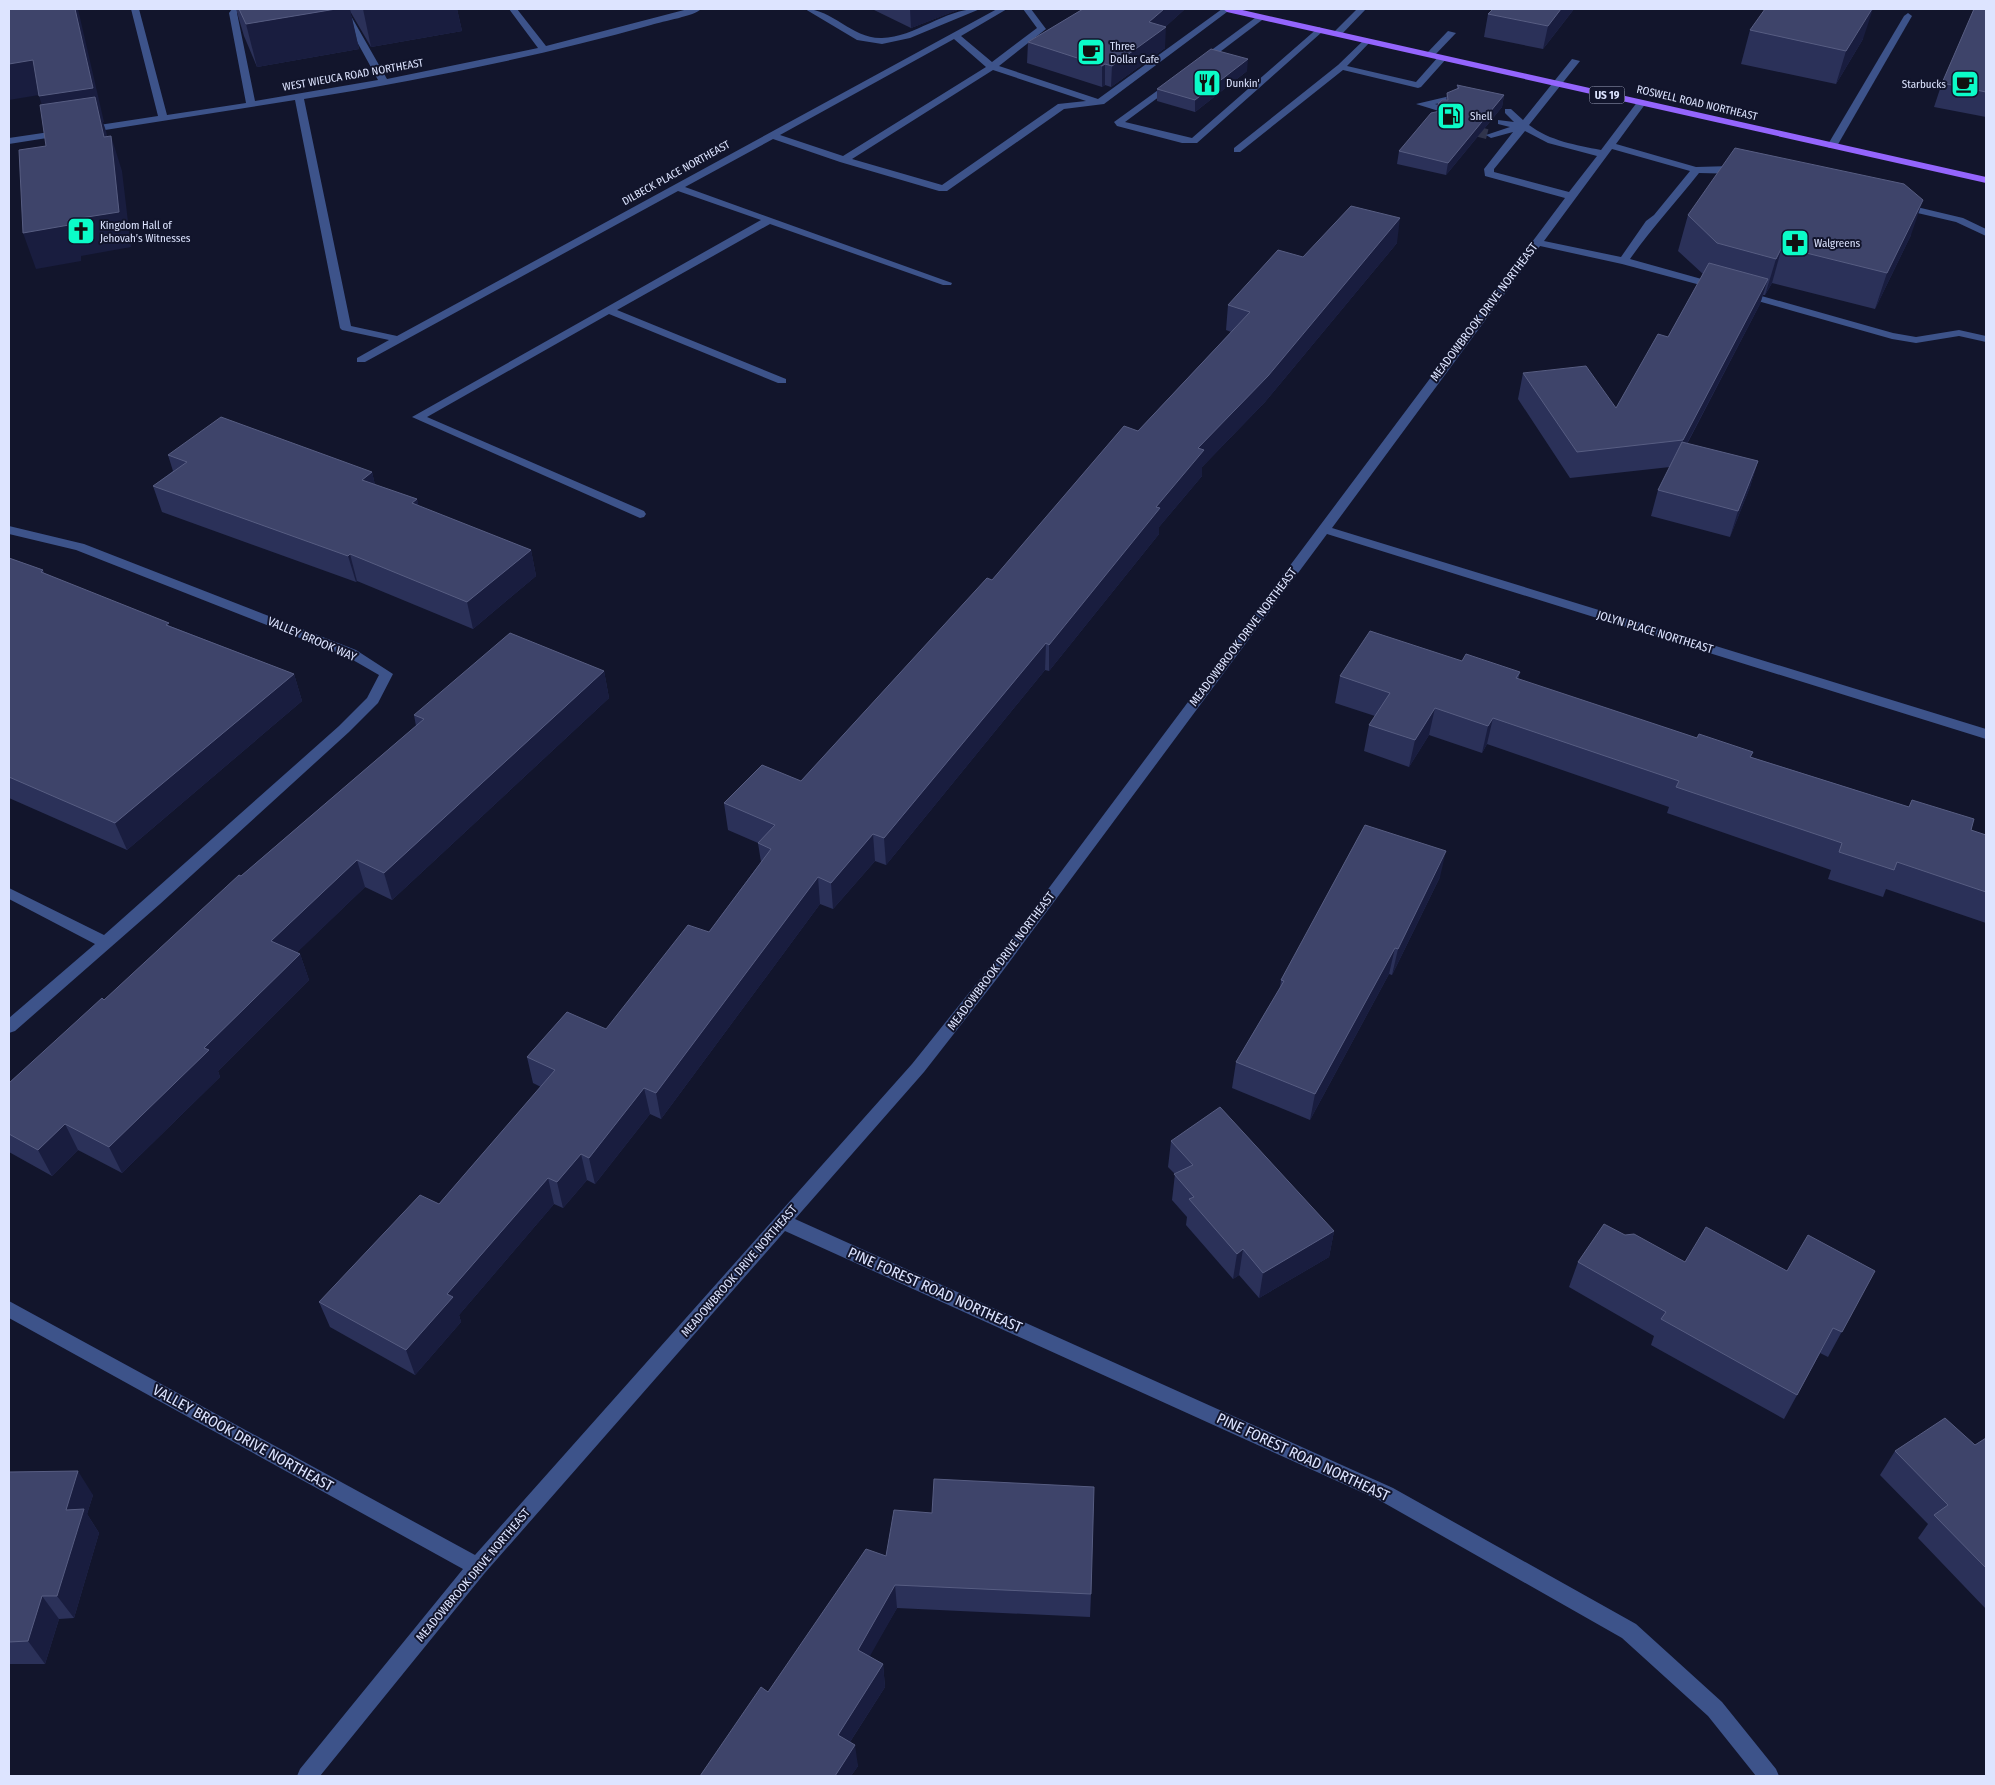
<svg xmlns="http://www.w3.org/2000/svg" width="1995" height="1785" font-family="'Fira Sans Condensed',sans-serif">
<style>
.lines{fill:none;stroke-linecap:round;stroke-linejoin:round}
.minor-tunnel{stroke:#30344c;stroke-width:10;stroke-dasharray:10 5;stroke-linecap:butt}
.minor{fill:#3d538a;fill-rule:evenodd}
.major{fill:#9465fd;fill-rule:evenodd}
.wall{fill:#2b3159}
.shaded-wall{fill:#191d3f}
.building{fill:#3e446a;stroke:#575d82}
.labels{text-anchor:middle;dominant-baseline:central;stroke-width:4;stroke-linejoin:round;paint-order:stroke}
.far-poi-label{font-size:11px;fill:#dde4ff;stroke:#12152c;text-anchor:start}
.far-street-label{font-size:11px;fill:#dde4ff;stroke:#12152c}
.shield{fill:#12152c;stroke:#a0a6c0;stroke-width:1}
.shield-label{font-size:11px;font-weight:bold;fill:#dde4ff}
.street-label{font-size:12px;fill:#dde4ff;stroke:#12152c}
.near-street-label{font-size:15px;fill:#dde4ff;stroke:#12152c}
</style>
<rect width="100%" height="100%" fill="#12152c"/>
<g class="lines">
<!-- minor-tunnel -->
<polyline class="minor-tunnel" points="1463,128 1491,135"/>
<!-- minor -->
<g class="minor">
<path d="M131,9h8l28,106 79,-12 -17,-90 3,-4h8l-3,4 18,88 123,-21 -39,-71h8l40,70 151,-31 -29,-39h8l29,37 142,-37h13c-6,7 -38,12 -50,16 -114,32 -230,55 -347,74l47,227 46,10 600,-327h10l-46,27 31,26 45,-34 -14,-19h8l15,20 -47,37 99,33 124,-90h9l-127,95 -40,5 -117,82h-8l-99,-29 -67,-23 -88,48 267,96 -1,2h-8l-173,-61 -153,86 169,69v4h-8l-169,-69 -182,103 217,94 2,3 -2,3 -4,1 -228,-101 349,-197 -83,-29 -313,171h-8v-4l32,-18 -47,-10 -2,-2 -45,-228 -209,33 -5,-3 5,-3 72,-11zM954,39l32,28 -143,89 -63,-21zM993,70l93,31 -28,3 -116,81 -90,-26z"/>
<path d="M805,9c28,0 47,30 77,29 34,-1 65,-31 98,-29l-70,29 -28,6 -25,-4z"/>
<polygon points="1357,9 1366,9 1340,36 1334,36 1334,32"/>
<polygon points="1908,13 1912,16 1837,146 1829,148 1827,146 1904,16"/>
<polygon points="1259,15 1266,17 1204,64 1198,64 1198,60"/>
<polygon points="1319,27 1324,30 1322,32 1197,143 1182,143 1117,126 1114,122 1172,80 1177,83 1175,85 1125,122 1192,138"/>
<polygon points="1448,31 1456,33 1433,57 1427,57 1427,53"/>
<polygon points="1366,38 1371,41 1347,66 1416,82 1439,56 1447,58 1421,87 1418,88 1343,70 1240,152 1234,152 1234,148 1338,65"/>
<path d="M1572,59l8,2 -51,64c21,16 47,20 72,25l37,-49 3,-1 5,3 -30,41 80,23 35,-1 15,5 -5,3 -42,-1c-23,29 -48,56 -69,86l93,26 1,2 -5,3 -97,-26 -82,-18 -208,282 654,201v10l-659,-205 -328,442 -75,96 -129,147 598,269 243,136 86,78 54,67 3,7h-23l-48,-60 -86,-78 -243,-138 -594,-269 -301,343 -164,202h-23l3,-7 163,-200 -454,-251v-17l466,254 437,-491 77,-96 576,-770 -80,-22 -1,-7 29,-37 -22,6 -5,-3 24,-8 -12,-3v-4l16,2 -9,-9v-4h6l12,11zM1525,131l23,12 49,13 -28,36 -75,-20v-3zM1612,149l78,22 -36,44 -8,6 -25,36 -77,-16z"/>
<polygon points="1450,96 1455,99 1453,101 1435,104 1445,107 1445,111 1442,112 1416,104"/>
<polygon points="63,130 68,133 66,135 9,144 9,138"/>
<polygon points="1900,203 1963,218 1986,229 1986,236 1956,222 1896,208 1896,204"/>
<polygon points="1744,291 1893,333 1916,337 1959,330 1986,336 1986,342 1959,336 1916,343 1892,339 1740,296 1739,294"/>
<polygon points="9,526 84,544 356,650 393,674 378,703 349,732 160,904 15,1031 9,1033 9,1018 95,944 9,899 9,888 104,935 339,726 367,698 379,675 346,656 76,550 9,534"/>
</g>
<!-- major -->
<polygon class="major" points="1223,9 1238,9 1986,177 1986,183 1227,12"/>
</g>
<!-- wall -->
<g class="wall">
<polygon points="236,9 457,9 462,31 371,47 350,11 359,49 257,67 244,36"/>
<polygon points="872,9 960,9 911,28"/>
<polygon points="1083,9 1185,9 1165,27 1165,48 1111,87 1105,85 1102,87 1027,63 1028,42"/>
<polygon points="1574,9 1543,49 1484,37 1488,14"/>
<polygon points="1986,9 1986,117 1934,107 1942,83"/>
<polygon points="1750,30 1863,39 1836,84 1741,64"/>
<polygon points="1247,71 1195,112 1157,101 1157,89"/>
<polygon points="1457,85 1504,95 1502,107 1446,175 1397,164 1399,151 1437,111 1438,104 1446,100 1447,93 1457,89"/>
<polygon points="1688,215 1911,235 1875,309 1772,283 1765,295 1763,295 1760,304 1687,444 1758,461 1750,487 1730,537 1651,516 1658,490 1670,467 1570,478 1518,399 1523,373 1616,408 1668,337 1703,274 1678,251"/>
<polygon points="1397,243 1265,402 1202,467 1202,476 1159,527 1159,534 1049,671 1045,670 886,865 875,861 833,909 820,904 661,1119 650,1114 595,1184 587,1180 563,1208 554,1204 459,1315 461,1322 415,1375 330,1327 319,1302 439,1204 541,1087 533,1083 527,1057 606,1029 709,932 761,862 758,843 728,830 724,803 801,781 992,580 1138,431 1231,332 1226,330 1228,305 1303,257"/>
<polygon points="168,455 372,472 375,485 417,499 418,506 531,550 536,576 473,629 357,581 356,582 162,512 153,486 173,471"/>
<polygon points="9,558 43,570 44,573 170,626 294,674 302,701 127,850 9,798"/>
<polygon points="1462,661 1520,672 1518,679 1697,738 1753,752 1751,757 1909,807 1912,800 1971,830 1986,835 1986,923 1886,889 1883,897 1828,879 1831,870 1667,813 1669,807 1487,744 1482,753 1429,735 1409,767 1364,751 1369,725 1375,716 1335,703 1340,676"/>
<polygon points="604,671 609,698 392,900 365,887 297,952 300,954 309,980 218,1071 220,1077 122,1173 78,1150 52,1176 9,1152 9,1083 104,1000 241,876 416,726 414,715"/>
<polygon points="1440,877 1392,975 1389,974 1310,1120 1232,1088 1236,1062 1280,988 1281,980"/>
<polygon points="1171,1141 1334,1231 1329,1257 1259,1298 1239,1275 1233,1279 1186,1225 1187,1217 1172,1200 1175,1174 1168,1167"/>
<polygon points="1625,1235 1685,1262 1787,1271 1875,1271 1828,1357 1820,1353 1784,1419 1651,1345 1654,1336 1569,1287 1578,1262"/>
<polygon points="1986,1438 1986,1609 1918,1538 1928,1524 1880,1475 1895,1451 1975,1445"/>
<polygon points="9,1472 93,1495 87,1514 99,1533 74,1618 59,1619 45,1664 9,1664"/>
<polygon points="886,1556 1091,1594 1090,1617 897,1608 869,1656 883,1664 885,1687 850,1742 858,1766 851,1776 700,1776 768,1692"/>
</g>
<!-- shaded-wall -->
<g class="shaded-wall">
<polygon points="75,9 78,9 104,122 103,122 106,131 115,172 50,130 39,96"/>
<polygon points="336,9 350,9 359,49 257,67 246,24"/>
<polygon points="363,9 457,9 462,31 371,47"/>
<polygon points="910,9 960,9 911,28"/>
<polygon points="1164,9 1185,9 1163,29 1166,27 1165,48 1111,87 1112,66 1149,22"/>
<polygon points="1561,9 1574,9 1543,49 1548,26"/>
<polygon points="1872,9 1873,9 1863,39 1836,84 1846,51"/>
<polygon points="1248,59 1247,71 1195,112 1195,100"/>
<polygon points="33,60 45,94 9,100 9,64"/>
<polygon points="1105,64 1105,85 1102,87 1102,66"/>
<polygon points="1504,95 1502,107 1446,175 1448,163"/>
<polygon points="111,136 122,171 131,247 81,256 81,261 36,269 23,233 68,220"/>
<polygon points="1923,200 1911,235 1875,309 1887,273"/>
<polygon points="1400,218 1397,243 1265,402 1202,467 1202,476 1159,527 1159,534 1049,671 1049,645 1198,448"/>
<polygon points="1782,247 1772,283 1765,295 1776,259"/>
<polygon points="1768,279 1760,304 1675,466 1683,440"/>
<polygon points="1758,461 1750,487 1730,537 1738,511"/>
<polygon points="372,472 378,498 362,480"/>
<polygon points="417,499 423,525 412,503"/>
<polygon points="531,550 536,576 473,629 467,602"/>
<polygon points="350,554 357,581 356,582 348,556"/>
<polygon points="1046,643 1045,670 886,865 884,838"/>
<polygon points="604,671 609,698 392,900 384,873"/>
<polygon points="294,674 302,701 127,850 115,823"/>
<polygon points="1435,708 1429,735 1409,767 1415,740"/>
<polygon points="1493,718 1487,744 1482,753 1488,726"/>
<polygon points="873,834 875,861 833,909 831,883"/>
<polygon points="1446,851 1440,877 1392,975 1398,949"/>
<polygon points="357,860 365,887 281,968 271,941"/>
<polygon points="818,877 820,904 661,1119 656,1093"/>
<polygon points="1395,948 1389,974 1310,1120 1315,1094"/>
<polygon points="300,954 309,980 218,1071 220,1077 122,1173 109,1147 204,1048"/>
<polygon points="644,1088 650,1114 595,1184 589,1158"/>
<polygon points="65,1124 78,1150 52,1176 38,1150"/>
<polygon points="581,1154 587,1180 563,1208 557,1182"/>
<polygon points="548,1178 554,1204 459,1315 461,1322 415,1375 406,1350 447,1294"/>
<polygon points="1334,1231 1329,1257 1259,1298 1263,1273"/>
<polygon points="1243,1249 1239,1275 1233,1279 1237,1254"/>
<polygon points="1833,1328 1820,1353 1784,1419 1797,1395"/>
<polygon points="78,1471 93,1495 87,1514 99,1533 74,1618 57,1596 66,1510"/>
<polygon points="895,1585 897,1608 861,1672 858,1650"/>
<polygon points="42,1596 59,1619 45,1664 28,1641"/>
<polygon points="883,1664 885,1687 841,1756 838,1735"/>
<polygon points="855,1745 858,1766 851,1776 835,1776"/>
</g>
<!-- building -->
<g class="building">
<polygon points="9,9 75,9 93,88 39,96 33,60 9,64"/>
<polygon points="239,9 336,9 246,24"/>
<polygon points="1083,9 1164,9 1149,22 1166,27 1112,66 1105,64 1102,66 1028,42"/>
<polygon points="1493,9 1561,9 1548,26 1488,14"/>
<polygon points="1765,9 1872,9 1846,51 1750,30"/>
<polygon points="1974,9 1986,9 1986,92 1942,83"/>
<polygon points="1211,49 1248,59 1195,100 1157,89"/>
<polygon points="1457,85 1504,95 1448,163 1399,151 1431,113 1440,111 1438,104 1442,100 1448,100 1447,93 1459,88"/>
<polygon points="95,97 104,137 111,136 119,212 68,220 69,225 23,233 19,150 46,146 40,105"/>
<polygon points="1735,148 1904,184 1923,200 1887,273 1782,247 1776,259 1717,243 1688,215"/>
<polygon points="1351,206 1400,218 1268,376 1198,448 1204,450 1156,507 1160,508 1049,645 1046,643 884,838 873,834 831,883 818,877 656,1093 644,1088 589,1158 581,1154 557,1182 548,1178 447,1294 453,1297 406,1350 319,1302 420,1195 439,1204 555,1070 527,1057 567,1012 606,1029 688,925 709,932 771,849 758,843 775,825 724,803 762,765 801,781 987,578 992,580 1124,426 1138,431 1250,312 1228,305 1278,250 1303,257"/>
<polygon points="1709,263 1768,279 1683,440 1577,452 1523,373 1586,366 1616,408 1658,334 1668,337"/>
<polygon points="221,417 372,472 362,480 417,499 412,503 531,550 467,602 350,554 348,556 153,486 187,462 168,455"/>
<polygon points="1682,442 1758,461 1738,511 1658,490"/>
<polygon points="9,558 43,570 41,572 169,623 166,625 294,674 115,823 9,777"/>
<polygon points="1370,631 1462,661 1466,654 1520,672 1516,678 1697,738 1699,734 1753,752 1750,757 1909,807 1912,800 1974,819 1971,830 1986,835 1986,892 1897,862 1894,870 1839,852 1842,843 1676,787 1679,781 1493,718 1488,726 1435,708 1415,740 1369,725 1390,693 1340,676"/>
<polygon points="510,633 604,671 384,873 357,860 271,941 300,954 204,1048 209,1050 109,1147 65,1124 38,1150 9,1134 9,1083 102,998 104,1000 239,875 241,876 424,719 414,715"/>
<polygon points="1365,825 1446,851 1398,949 1395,948 1315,1094 1236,1062 1284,981 1281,980"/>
<polygon points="1220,1107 1334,1231 1263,1273 1243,1249 1237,1254 1189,1199 1194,1197 1174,1174 1193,1165 1171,1141"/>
<polygon points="1604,1224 1625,1235 1634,1234 1685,1262 1706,1227 1787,1271 1808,1235 1875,1271 1842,1332 1833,1328 1797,1395 1661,1319 1666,1312 1578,1262"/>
<polygon points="1945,1418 1975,1445 1986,1438 1986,1568 1934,1515 1948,1505 1895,1451"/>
<polygon points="78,1471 66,1510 84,1509 57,1596 42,1596 28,1641 9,1642 9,1472"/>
<polygon points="934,1479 1094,1487 1091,1594 895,1585 858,1650 883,1664 838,1735 855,1745 835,1776 700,1776 761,1687 768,1692 866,1549 886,1556 894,1510 932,1513"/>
</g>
<!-- icons -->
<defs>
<symbol id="cafe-square" viewBox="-11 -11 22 22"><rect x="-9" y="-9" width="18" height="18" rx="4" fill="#0bfcc8" stroke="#12152c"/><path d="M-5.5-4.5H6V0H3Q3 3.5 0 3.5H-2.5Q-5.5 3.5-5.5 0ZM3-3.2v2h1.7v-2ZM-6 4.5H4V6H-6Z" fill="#111"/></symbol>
<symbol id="restaurant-square" viewBox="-11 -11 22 22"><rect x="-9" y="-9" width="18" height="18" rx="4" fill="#0bfcc8" stroke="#12152c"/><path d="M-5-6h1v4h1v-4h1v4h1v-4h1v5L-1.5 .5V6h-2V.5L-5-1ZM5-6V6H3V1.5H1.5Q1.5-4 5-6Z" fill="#111"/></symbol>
<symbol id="fuel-square" viewBox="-11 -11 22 22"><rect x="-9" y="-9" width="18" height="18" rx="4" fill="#0bfcc8" stroke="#12152c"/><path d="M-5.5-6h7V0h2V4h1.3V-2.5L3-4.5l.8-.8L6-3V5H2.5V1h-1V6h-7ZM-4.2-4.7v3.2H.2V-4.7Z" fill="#111"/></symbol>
<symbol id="church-square" viewBox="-11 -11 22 22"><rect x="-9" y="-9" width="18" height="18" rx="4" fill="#0bfcc8" stroke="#12152c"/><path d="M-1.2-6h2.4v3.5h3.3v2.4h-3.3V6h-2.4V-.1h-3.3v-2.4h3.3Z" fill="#111"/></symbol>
<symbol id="pharmacy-square" viewBox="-11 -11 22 22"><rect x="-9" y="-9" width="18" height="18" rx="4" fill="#0bfcc8" stroke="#12152c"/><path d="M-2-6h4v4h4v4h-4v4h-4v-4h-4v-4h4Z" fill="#111"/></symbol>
</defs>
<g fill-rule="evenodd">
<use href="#cafe-square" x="1075" y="36" width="32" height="32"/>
<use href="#restaurant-square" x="1191" y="67" width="32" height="32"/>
<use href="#cafe-square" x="1949" y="68" width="32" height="32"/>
<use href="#fuel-square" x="1435" y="100" width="32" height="32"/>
<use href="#church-square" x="65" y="215" width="32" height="32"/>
<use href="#pharmacy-square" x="1779" y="227" width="32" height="32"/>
</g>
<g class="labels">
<!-- far-poi labels -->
<g class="far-poi-label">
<text x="1110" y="46">Three<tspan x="1110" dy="13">Dollar Cafe</tspan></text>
<text x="1226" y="83">Dunkin'</text>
<text x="1946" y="84" text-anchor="end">Starbucks</text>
<text x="1470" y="116">Shell</text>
<text x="100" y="225">Kingdom Hall of<tspan x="100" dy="13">Jehovah’s Witnesses</tspan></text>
<text x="1814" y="243">Walgreens</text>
</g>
<!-- far-street labels -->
<g class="far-street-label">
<text transform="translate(353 75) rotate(-10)">WEST WIEUCA ROAD NORTHEAST</text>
<text transform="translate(1697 103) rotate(13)">ROSWELL ROAD NORTHEAST</text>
<text transform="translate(676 173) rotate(-29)">DILBECK PLACE NORTHEAST</text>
</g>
<!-- shield labels -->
<rect class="shield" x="1589.5" y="86.5" width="35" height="17" rx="4"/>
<g class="shield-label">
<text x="1607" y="95">US 19</text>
</g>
<!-- street labels -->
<g class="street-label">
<text transform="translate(1484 312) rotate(-53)">MEADOWBROOK DRIVE NORTHEAST</text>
<text transform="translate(1655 632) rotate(17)">JOLYN PLACE NORTHEAST</text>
<text transform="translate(1243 637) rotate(-53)">MEADOWBROOK DRIVE NORTHEAST</text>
<text transform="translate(312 639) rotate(23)">VALLEY BROOK WAY</text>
<text transform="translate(1001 961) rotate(-53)">MEADOWBROOK DRIVE NORTHEAST</text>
<text transform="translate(739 1271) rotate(-49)">MEADOWBROOK DRIVE NORTHEAST</text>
<text transform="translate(473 1575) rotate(-50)">MEADOWBROOK DRIVE NORTHEAST</text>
</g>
<!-- near-street labels -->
<g class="near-street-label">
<text transform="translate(935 1290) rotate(24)">PINE FOREST ROAD NORTHEAST</text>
<text transform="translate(243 1438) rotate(29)">VALLEY BROOK DRIVE NORTHEAST</text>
<text transform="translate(1303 1457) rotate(25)">PINE FOREST ROAD NORTHEAST</text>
</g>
</g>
<!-- border -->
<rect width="1995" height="1785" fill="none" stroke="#dde4ff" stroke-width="20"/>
</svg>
